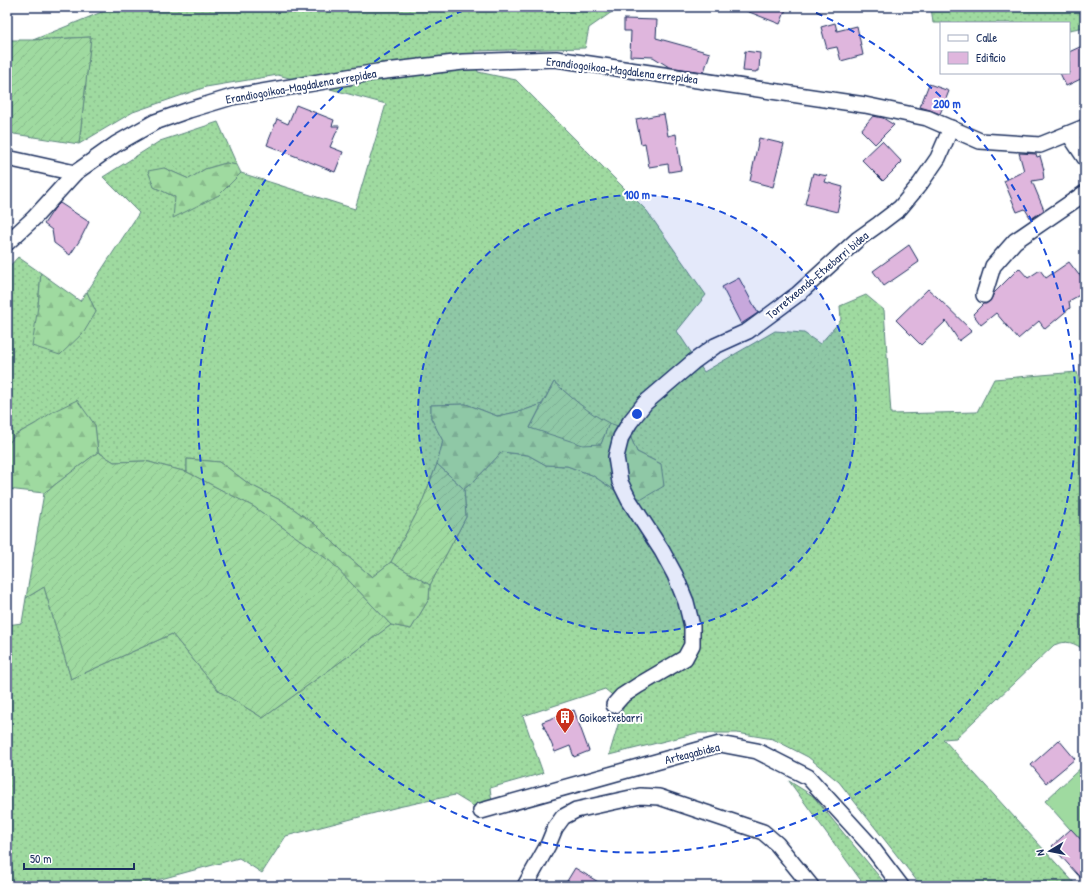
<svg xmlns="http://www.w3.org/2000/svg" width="1092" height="893" font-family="'Patrick Hand',sans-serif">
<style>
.grass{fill:url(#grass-dots);stroke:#5d847f}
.forest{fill:url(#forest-firs);stroke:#5d847f}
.park{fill:#9fdaa0;stroke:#5d847f}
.garden{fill:url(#garden-furrows);stroke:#5d847f}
.building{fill:#dfb6dd;stroke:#1b2f5e}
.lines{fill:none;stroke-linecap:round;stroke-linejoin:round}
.minor-casing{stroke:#1b2f5e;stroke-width:18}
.minor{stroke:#fff;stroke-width:15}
.ring{fill:none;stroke:#1d4ed8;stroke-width:2;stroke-dasharray:7 5}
.labels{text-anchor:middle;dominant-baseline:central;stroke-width:4;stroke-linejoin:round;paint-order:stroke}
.street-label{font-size:12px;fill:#1b2f5e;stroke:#fff}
.poi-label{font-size:12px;fill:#1b2f5e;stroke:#fff;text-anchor:start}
.centre{fill:#1d4ed8;stroke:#fff;stroke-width:2}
.ring-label{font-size:12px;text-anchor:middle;font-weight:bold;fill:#1d4ed8;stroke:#fff;stroke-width:4;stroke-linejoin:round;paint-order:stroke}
</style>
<defs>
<pattern id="grass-dots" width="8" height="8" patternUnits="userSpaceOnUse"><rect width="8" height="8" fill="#9fdaa0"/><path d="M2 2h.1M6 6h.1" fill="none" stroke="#88bb8c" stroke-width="1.8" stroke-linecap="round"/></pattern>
<pattern id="forest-firs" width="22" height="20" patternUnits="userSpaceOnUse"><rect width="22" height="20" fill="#9fdaa0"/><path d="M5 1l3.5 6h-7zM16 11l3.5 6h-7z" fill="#88bb8c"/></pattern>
<pattern id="garden-furrows" width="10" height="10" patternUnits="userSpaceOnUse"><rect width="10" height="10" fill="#9fdaa0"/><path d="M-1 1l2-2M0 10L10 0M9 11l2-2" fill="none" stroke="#88bb8c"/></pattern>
</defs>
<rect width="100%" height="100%" fill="#fff"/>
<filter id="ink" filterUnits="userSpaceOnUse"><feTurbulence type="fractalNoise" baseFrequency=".025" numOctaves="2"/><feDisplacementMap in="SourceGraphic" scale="8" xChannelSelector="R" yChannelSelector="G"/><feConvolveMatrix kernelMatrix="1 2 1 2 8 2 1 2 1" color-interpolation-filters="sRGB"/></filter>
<g filter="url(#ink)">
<!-- grass -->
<g class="grass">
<path d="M114,7h505l-30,21 -4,20 -111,3 4,21 38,8 131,131 59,84 -29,36 27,41 71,-41 29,2 16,11 21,-24 -1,-14 26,-11 18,15 7,104 86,-2 17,-33 83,-7 6,22h2v257c-11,-9 -18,-11 -31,-6l-98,93 -13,1 134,147h-156l-82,-104 -31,-25 -35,-18 -36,-6h-40l-88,22 15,-50 -19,-16 -82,27 20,57 -53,15 2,14 -19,4 -18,-11 -57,12 -112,29 -24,37 -23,-15 -104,28h-128v-261l15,-2 4,-25 18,-11 27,92 101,-45 47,57 44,27 128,-93 20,4 18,-30 1,-14 36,-68 -2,-28 9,-7 29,-30 26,3 18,10 21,1 25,9 24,16 45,-27 -24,-12 -10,-23c-6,-2 -12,-3 -18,-5 -18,-7 -40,-29 -55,-42l-12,22 -20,7 -25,5 -31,-12 -35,1v13l12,23 -6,23 -16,41 -30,57 -19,15 -26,-22 -30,-30 -32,-23 -35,-18 -29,-22 -33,-3v13l-42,-11 -31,1 -16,-10 -3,-27 -60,-1 -20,11 -8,11v-177l11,-12 23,16 -3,33 58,6 -9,-20 52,-79 -36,-36 57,-36 58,-19 19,43 -11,-2 -21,6 -16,10 -25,-11 -10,19 21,10 44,-2 22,-22 114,36 31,-105 -108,-29 -72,12 -73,25 -54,32 12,-107 -58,3z"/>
<polygon points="931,7 1085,7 1085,27 1069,30 1069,23 933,23"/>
<polygon points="789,781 813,796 855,847 887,886 865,886"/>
</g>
<!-- forest -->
<g class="forest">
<polygon points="226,163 237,165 241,173 219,195 173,218 175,197 154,187 148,171 164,168 189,179 205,169"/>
<polygon points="41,273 80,301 87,292 96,312 84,332 60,355 32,346 38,306"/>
<polygon points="77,400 95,425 98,452 44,493 7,489 7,446 15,435 35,424 54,411"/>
<polygon points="466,404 497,416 522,411 542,404 530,428 601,444 609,423 627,429 637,452 661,464 664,486 642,499 616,491 592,475 567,466 546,465 528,455 502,452 473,482 464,489 437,464 443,441 431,418 431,405"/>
<polygon points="187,459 220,462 249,484 284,502 316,525 346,555 372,577 391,562 430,585 429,599 411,629 391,625 331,562 254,507 187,472"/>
</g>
<!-- park -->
<polygon class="park" points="1085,764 1085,846 1045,801"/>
<!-- garden -->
<g class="garden">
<polygon points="91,37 79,144 14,134 7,129 7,40 33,40"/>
<path d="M554,382c17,15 34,31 55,41l-8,21 -18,1 -53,-17z"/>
<polygon points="98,452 114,462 145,461 187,472 254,507 331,562 391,625 263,718 219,691 172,634 71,679 44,587 26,598 44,493"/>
<polygon points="437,464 464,489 466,517 430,585 391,562 421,505"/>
</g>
<!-- building -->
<g class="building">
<polygon points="739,7 787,7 780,24 739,8"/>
<polygon points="624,19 657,20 656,38 710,53 704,72 669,67 653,57 630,56 631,31 624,31"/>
<polygon points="835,23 837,31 857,26 863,55 841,61 837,47 827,49 821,27"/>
<polygon points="1082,46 1085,53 1085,77 1066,86 1060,73 1069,73 1069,52"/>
<polygon points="745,51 760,53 759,71 756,71 756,72 743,71"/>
<polygon points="929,84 949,91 940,114 930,110 920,107"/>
<polygon points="296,105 334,120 332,126 339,126 330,147 343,152 335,172 267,145 277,119 288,124"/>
<polygon points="664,114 668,136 676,134 681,170 669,172 668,164 649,167 645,143 641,144 636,119"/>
<polygon points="873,116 883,118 894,125 875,144 861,130"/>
<polygon points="759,138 784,144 773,187 750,181"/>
<polygon points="882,141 902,162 883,181 862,160"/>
<polygon points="1019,153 1036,154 1037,157 1040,156 1044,170 1043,171 1044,179 1032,181 1044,210 1031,219 1025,209 1017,212 1004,181 1024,171"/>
<polygon points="813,173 827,176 825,182 843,187 837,212 805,204"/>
<polygon points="60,203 89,222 80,240 70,255 54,243 52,230 44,224 54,209"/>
<polygon points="909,245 919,262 884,286 873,271"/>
<polygon points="1069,262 1079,275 1085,272 1085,292 1069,301 1070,308 1045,329 1039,321 1018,339 996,313 981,325 973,314 983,304 986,304 990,301 994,293 1019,268 1028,278 1040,270 1046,278"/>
<polygon points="739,278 758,313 741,324 722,287"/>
<polygon points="928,289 937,297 972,331 959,341 946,321 921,345 896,320"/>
<polygon points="574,710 589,751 574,757 570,746 555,752 542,722"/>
<polygon points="1059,740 1075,759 1046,783 1031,765"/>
<polygon points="1071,829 1085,844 1085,883 1052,846"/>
<polygon points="575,868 605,886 564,886"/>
</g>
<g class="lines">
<defs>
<g id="minor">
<polyline points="1069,134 1085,158"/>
<polyline points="7,158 75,173"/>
<polyline points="7,243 34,218 75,173 116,144 155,122 189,110 232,97 377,72 463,62 556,59 865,105 927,118 980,141 1040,145 1085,127"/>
<polyline points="984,295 993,266 1015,241 1085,193"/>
<polyline points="614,705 622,696 639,685 685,658 692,645 692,626 686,602 675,575 662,551 629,500 620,482 616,457 621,437 630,422 645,403 693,362 715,346 748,331 798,294 858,239 879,224 900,208 920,184 938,158 951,128"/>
<polyline points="481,811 720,744 757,751 808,777 869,844 901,886"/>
<polyline points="525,886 548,845 555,828 563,817 576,810 640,796 659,797 763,832 777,844 811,886"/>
</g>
</defs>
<!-- minor casing -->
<use href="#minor" class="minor-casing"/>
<!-- minor -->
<use href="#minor" class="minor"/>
</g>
</g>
<!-- distance rings -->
<circle cx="637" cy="414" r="219" fill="#1d4ed8" fill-opacity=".12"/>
<g class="ring">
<circle cx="637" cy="414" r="219"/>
<path d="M805 8A439 439 0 1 1 469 8"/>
</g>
<!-- icons -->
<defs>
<symbol id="building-pin" viewBox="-11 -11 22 30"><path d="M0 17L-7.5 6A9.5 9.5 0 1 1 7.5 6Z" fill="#c8321e" stroke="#fff"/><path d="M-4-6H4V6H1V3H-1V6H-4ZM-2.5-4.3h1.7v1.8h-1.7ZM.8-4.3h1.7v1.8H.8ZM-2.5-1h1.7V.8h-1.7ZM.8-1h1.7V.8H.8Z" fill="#fff"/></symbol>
</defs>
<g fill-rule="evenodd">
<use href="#building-pin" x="554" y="706" width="22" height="30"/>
</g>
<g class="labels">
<!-- street labels -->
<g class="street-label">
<text transform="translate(622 70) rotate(7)">Erandiogoikoa-Magdalena errepidea</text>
<text transform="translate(301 86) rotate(-10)">Erandiogoikoa-Magdalena errepidea</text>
<text transform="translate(817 275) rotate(-40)">Torretxeondo-Etxebarri bidea</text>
<text transform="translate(692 753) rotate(-14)">Arteagabidea</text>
</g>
<!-- poi labels -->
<g class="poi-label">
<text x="579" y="717">Goikoetxebarri</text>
</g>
</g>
<circle cx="637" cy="414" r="6" class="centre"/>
<g class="ring-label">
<text x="947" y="108">200 m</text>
<text x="637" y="199">100 m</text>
</g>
<!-- margin -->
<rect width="1092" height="893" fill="none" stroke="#fff" stroke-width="24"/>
<rect x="12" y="12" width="1068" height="869" fill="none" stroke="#1b2f5e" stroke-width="1.5" filter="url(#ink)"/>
<!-- legend -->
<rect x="940" y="22" width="130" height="52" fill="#ffffff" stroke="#a4acbf"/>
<rect x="948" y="35" width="20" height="6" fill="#ffffff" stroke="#a4acbf"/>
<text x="976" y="42" font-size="12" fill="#1b2f5e">Calle</text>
<rect x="948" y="52" width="20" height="12" fill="#dfb6dd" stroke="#a4acbf"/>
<text x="976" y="62" font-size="12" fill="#1b2f5e">Edificio</text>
<!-- north arrow -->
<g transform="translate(1050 851) rotate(260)" stroke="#ffffff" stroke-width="3" paint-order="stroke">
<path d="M0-3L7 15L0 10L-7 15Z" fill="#1b2f5e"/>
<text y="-6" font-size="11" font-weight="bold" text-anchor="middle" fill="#1b2f5e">N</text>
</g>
<!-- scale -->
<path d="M24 863v6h110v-6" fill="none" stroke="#1b2f5e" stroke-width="2"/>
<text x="30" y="863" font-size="12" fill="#1b2f5e" stroke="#ffffff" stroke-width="3" paint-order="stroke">50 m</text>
</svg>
